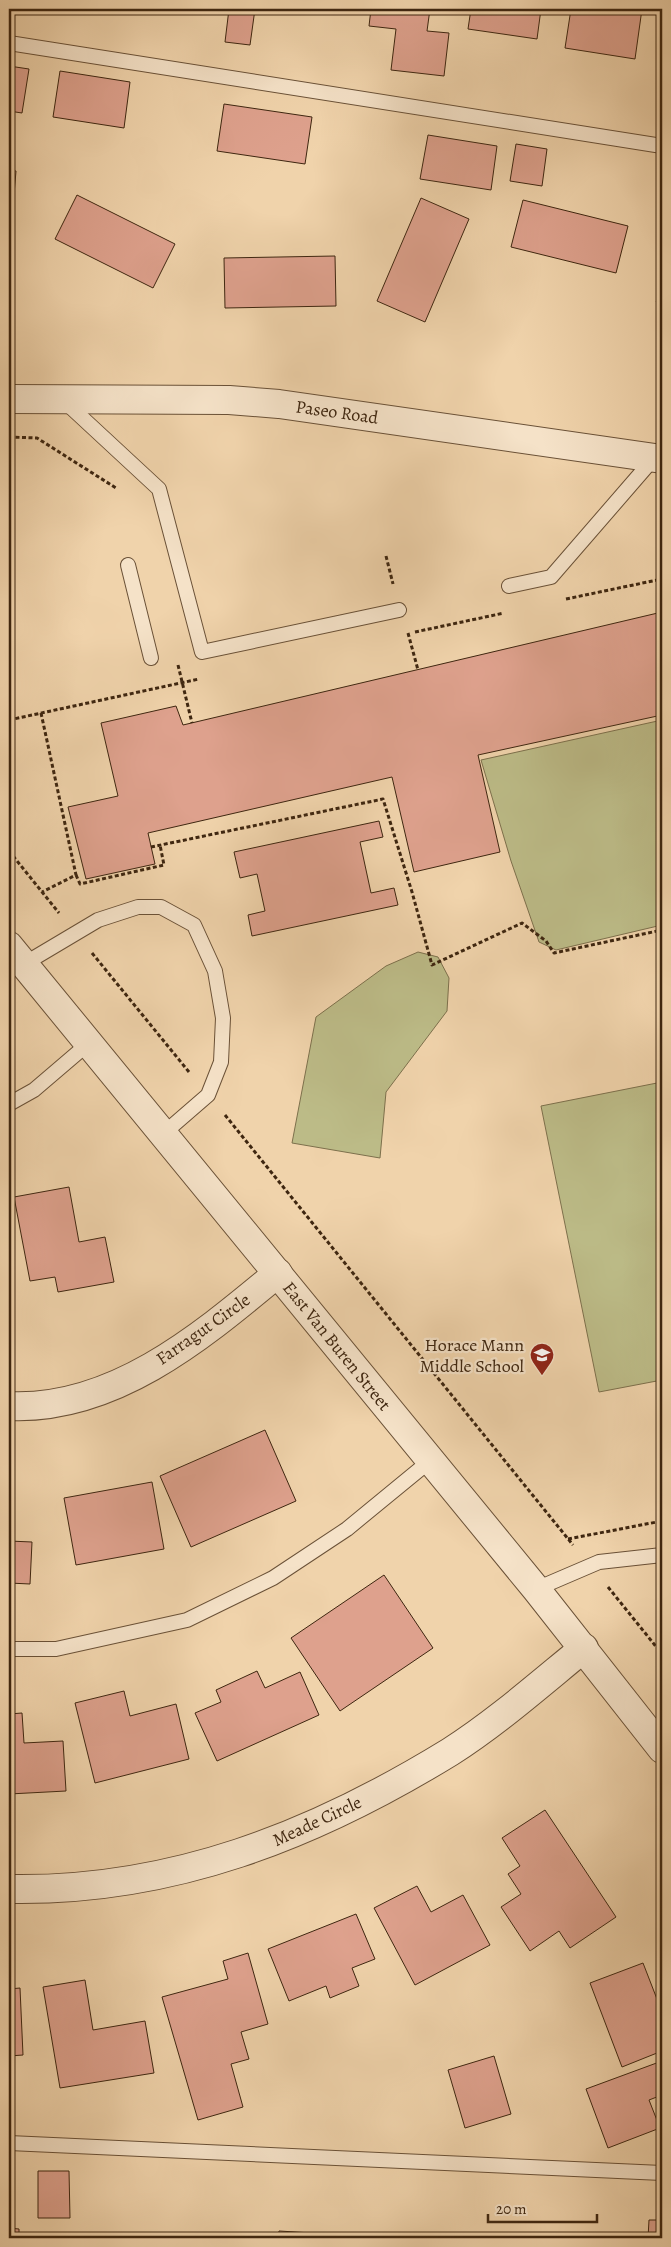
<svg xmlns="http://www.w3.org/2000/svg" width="671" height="2247" font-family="Alegreya,serif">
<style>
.green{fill:#bcbb87;stroke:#7d704c}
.building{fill:#dea18d;stroke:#3e2610}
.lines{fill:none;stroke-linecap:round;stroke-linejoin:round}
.service-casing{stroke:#6a5137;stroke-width:16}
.minor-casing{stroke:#6a5137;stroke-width:30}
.tertiary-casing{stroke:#6a5137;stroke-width:30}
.path{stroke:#3e2610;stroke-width:3;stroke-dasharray:4 2.5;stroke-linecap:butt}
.service{stroke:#f5e2c8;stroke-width:14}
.minor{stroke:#f5e2c8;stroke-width:28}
.tertiary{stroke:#f5e2c8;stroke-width:28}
.labels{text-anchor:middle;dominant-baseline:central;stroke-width:4.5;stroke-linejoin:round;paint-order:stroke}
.street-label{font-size:18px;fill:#3e2610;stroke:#f5e2c8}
.poi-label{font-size:18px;fill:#3e2610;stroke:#f5e2c8;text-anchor:end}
</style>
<rect width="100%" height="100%" fill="#f0d3ab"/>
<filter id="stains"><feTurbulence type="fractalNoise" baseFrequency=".004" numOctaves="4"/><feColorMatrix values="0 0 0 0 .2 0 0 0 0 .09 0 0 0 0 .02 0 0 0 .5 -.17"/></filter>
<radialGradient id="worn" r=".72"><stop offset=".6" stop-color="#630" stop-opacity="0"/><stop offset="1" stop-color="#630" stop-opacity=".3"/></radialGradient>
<!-- green -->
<g class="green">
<polygon points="662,720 662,925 556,950 539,942 511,861 481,760"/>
<polygon points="418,952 438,957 449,978 447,1011 386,1092 380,1158 292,1143 316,1017 386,966"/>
<polygon points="662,1082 662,1380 599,1392 541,1106"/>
</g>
<!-- building -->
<g class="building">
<polygon points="229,9 255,9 250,45 225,42"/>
<polygon points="371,9 430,9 427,31 449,33 444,76 391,70 396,29 369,26"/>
<polygon points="471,9 541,9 537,39 468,29"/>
<polygon points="571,9 642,9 635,59 565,48"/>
<polygon points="9,66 29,69 22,113 9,111"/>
<polygon points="60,71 130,82 124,128 53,117"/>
<polygon points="224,104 312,117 305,164 217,151"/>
<polygon points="428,135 497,146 491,190 420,179"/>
<polygon points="516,144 547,149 542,186 510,181"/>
<polygon points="9,170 16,171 12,218 9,217"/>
<polygon points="77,195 175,244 153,288 55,239"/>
<polygon points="421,198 469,219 425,322 377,301"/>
<polygon points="523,200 628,226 616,273 511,247"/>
<polygon points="335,256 336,306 225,308 224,258"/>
<polygon points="662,294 662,308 656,302"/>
<polygon points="662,612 662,715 478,755 500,852 414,872 392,777 148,833 155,864 86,879 68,807 118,796 101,723 176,706 183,725"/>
<polygon points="379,821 383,837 360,842 371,893 394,888 398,905 252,936 248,915 265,911 257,874 240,878 234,852"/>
<polygon points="69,1187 79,1242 105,1237 114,1282 58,1292 55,1277 30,1281 14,1197"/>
<polygon points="265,1430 296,1501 191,1547 160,1476"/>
<polygon points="152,1482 164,1549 76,1565 64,1498"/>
<polygon points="9,1541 32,1542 30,1584 9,1583"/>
<polygon points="384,1575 433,1648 340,1711 291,1638"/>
<polygon points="257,1671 265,1688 300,1672 319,1715 217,1761 195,1713 221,1702 216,1690"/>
<polygon points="124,1691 130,1716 176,1704 189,1759 95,1783 75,1703"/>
<polygon points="22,1713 24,1743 63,1741 66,1791 9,1794 9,1714"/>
<polygon points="545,1810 616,1917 570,1948 559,1931 530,1951 501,1907 521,1894 508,1874 520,1866 502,1838"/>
<polygon points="417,1886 431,1912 463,1895 490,1945 415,1985 374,1908"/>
<polygon points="356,1914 375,1959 352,1968 359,1986 330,1998 326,1986 289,2001 268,1949"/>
<polygon points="248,1953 268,2024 241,2032 249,2059 231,2064 243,2107 198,2120 162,1997 228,1979 223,1961"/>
<polygon points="643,1963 662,2012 662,2051 622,2067 590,1983"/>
<polygon points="85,1980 93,2030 145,2021 154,2073 60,2088 43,1987"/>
<polygon points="20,1988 23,2055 9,2056 9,1989"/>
<polygon points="494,2056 511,2114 465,2128 448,2070"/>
<polygon points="662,2061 662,2095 649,2100 660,2128 608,2148 586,2089"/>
<polygon points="38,2171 69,2171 70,2218 38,2218"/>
<polygon points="649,2220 662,2220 662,2238 648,2238"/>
<polygon points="9,2228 19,2229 19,2238 9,2238"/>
<polygon points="279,2231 345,2235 345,2238 278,2238"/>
</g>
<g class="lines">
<defs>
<g id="service">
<polyline points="9,43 662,146"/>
<polyline points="63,400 159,489 202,652 399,610"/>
<polyline points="128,565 151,658"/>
<polyline points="509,586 551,577 654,458"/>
<polyline points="24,964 98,920 138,907 161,907 194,925 215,971 223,1018 221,1062 208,1095 163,1134"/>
<polyline points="9,1104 34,1090 89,1043"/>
<polyline points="536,1589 599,1562 662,1555"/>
<polyline points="9,1649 56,1649 187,1620 273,1578 347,1529 431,1460"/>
<polyline points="9,2143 662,2173"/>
</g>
<g id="minor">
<path d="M9,1406c105,5 193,-70 269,-133"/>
<path d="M9,1889c162,3 304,-53 441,-137 47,-30 91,-69 134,-104"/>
</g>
<g id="tertiary">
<polyline points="9,399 229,400 279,404 662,459"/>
<polyline points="9,946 536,1589 662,1749"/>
</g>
</defs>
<!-- service casing -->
<use href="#service" class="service-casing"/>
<!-- minor casing -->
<use href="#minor" class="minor-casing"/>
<!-- tertiary casing -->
<use href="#tertiary" class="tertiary-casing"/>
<!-- path -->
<g class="path">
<polyline points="9,437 37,438 116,488"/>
<polyline points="386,556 393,584"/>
<polyline points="566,599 662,579"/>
<polyline points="415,632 504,613"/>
<polyline points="408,633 418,670"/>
<polyline points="178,665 192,723"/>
<polyline points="41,713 76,875 42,892"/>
<polyline points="9,720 199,679"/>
<polyline points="151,847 383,799 412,892 432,965 522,923 546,941 554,953 662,930"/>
<polyline points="662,847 657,848 662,862"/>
<polyline points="9,851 59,913"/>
<polyline points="76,875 80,884 164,865 160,845"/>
<polyline points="92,953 189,1072"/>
<polyline points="225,1115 573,1545"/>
<polyline points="568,1539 662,1521"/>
<polyline points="608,1587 662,1654"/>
</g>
<!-- service -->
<use href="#service" class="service"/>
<!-- minor -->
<use href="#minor" class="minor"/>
<!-- tertiary -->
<use href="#tertiary" class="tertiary"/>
</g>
<!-- icons -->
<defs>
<symbol id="school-pin" viewBox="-11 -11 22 30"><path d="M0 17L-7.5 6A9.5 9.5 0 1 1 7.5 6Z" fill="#8f2418" stroke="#f5e2c8"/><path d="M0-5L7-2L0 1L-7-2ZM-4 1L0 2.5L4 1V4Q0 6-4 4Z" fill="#fff"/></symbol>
</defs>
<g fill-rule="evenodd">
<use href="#school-pin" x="528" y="1341" width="28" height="38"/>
</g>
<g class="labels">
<!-- street labels -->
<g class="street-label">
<text transform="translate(337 412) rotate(8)">Paseo Road</text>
<text transform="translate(203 1329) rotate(-35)">Farragut Circle</text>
<text transform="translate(337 1346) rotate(51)">East Van Buren Street</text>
<text transform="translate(317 1821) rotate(-25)">Meade Circle</text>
</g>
<!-- poi labels -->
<g class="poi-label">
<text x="524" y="1345">Horace Mann<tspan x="524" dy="21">Middle School</tspan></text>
</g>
</g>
<!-- margin -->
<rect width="671" height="2247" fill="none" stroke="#f0d3ab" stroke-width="30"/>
<rect x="10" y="10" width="651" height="2227" fill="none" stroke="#3e2610" stroke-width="2.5"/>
<rect x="15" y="15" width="641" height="2217" fill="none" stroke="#3e2610"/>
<!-- scale -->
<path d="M488 2214v8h109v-8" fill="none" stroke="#3e2610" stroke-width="2.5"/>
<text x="496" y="2214" font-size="15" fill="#3e2610" stroke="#f5e2c8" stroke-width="4" paint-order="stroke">20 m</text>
<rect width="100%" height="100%" filter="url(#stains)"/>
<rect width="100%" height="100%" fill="url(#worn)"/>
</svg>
